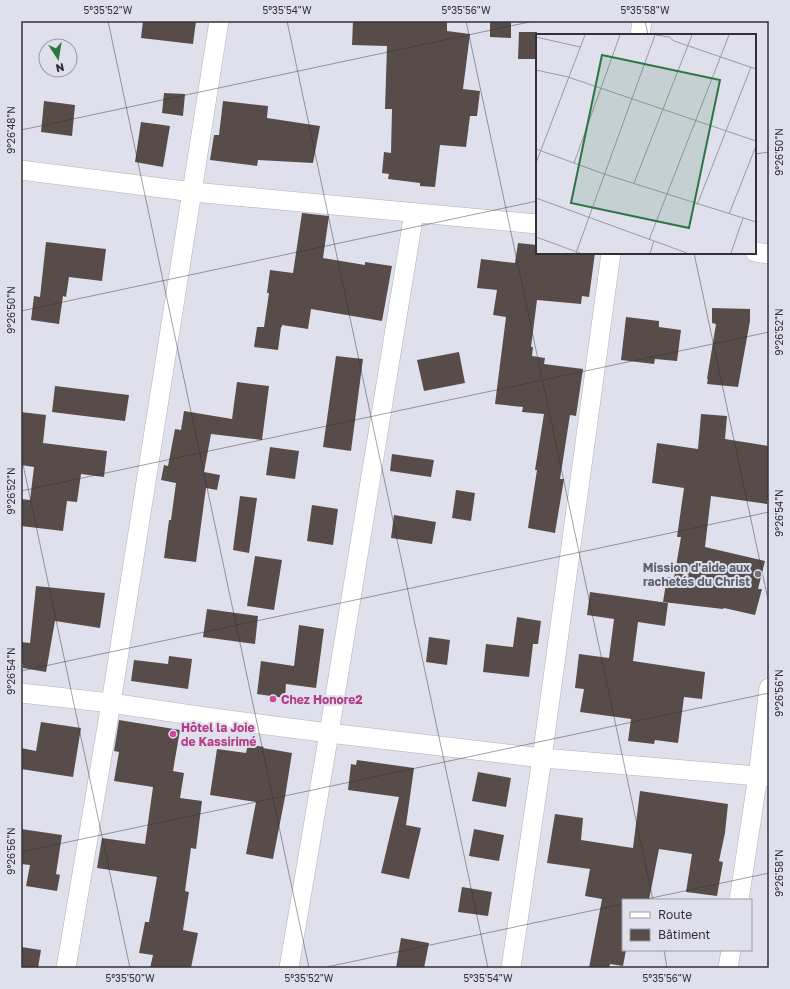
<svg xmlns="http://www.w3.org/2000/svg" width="790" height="989" font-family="'Golos Text',sans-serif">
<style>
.building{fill:#574c4a}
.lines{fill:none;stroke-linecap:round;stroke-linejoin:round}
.minor-casing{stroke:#b0b0bb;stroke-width:20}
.minor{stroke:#fff;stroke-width:19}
.ticks{fill:none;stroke:#313135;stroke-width:1;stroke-opacity:0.45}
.worship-dot{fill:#6b7280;stroke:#e0e0ec;stroke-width:1.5}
.hotel-dot{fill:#d1479c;stroke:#e0e0ec;stroke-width:1.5}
.labels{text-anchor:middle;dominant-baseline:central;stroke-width:4;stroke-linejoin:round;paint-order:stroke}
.worship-label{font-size:12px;font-weight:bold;fill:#5b616d;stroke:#e0e0ec;text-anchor:end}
.hotel-label{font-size:12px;font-weight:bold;fill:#b23c85;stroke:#e0e0ec;text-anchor:start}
.inset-road{fill:none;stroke:#9a9aa3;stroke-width:1}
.view{fill:#2e7643;fill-opacity:0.15;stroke:#2e7643;stroke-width:2}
.inset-edge{fill:none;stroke:#313135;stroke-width:2}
.neatline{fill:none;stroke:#313135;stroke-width:1.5}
.ticks-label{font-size:10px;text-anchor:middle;fill:#313135}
</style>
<rect width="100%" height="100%" fill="#e0e0ec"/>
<!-- building -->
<g class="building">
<polygon points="143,21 196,21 193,44 141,38"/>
<polygon points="353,21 447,21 447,31 470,34 463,89 480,91 477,116 470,116 466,147 440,145 435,187 420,186 420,183 388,179 389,174 382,173 384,152 391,153 392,109 385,109 387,46 352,45"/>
<polygon points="490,21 511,21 511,38 490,37"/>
<polygon points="519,32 537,32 537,59 518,59"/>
<polygon points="164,93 185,94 183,116 162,113"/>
<polygon points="44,101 75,105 72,136 41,132"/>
<polygon points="223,101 268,106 267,118 320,126 313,163 258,160 257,166 210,160 214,135 219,135"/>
<polygon points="141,122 170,126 163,167 135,162"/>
<polygon points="302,213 329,216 323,258 365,265 365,262 392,266 382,321 311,309 308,329 282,325 282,327 281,327 278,350 254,347 257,327 264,327 269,293 267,293 270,270 293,273"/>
<polygon points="46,242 106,249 102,281 69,277 66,297 63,296 59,324 31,320 34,296 40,297"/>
<polygon points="518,243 537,245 537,253 595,253 589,297 582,296 581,304 537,300 531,347 533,347 532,356 545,358 544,364 583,369 576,416 570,415 560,479 564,479 555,533 528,528 537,470 535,470 544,414 522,412 523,407 495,404 506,317 493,315 497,290 477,288 481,259 515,263"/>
<polygon points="712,308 750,309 750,321 738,387 707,384 708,379 707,379 716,324 712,323"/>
<polygon points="626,317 659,321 659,327 681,330 677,361 655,359 654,364 621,360"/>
<polygon points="459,352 465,383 424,391 417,360"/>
<polygon points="336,356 363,359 351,451 323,447"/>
<polygon points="237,382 269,386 262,440 211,434 204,472 220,475 217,490 206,488 196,562 164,558 169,520 171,520 176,483 161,480 164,465 168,466 175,429 181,430 184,411 232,419"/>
<polygon points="55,386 129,395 125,421 52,412"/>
<polygon points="21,412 46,415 43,443 107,451 104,477 81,474 77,502 67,501 63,531 21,526 21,499 30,500 34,467 21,465"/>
<polygon points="701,414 727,416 725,439 769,446 769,489 767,504 711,496 705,547 765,561 758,589 762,589 755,615 724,608 723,609 663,602 667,577 674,578 681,537 677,537 684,488 652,483 657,443 698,449"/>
<polygon points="270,447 299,451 295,479 266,475"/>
<polygon points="392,454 434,460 431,477 390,471"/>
<polygon points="456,490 475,493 471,521 452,518"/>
<polygon points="240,496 257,498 249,553 233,550"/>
<polygon points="312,505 338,509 333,545 307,541"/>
<polygon points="394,515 436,522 432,544 391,538"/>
<polygon points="255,556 282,560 274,610 247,606"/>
<polygon points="36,586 105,593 100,628 55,621 46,672 23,668 23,664 21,664 21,642 30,643"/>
<polygon points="590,592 668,603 665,626 638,622 633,661 705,672 702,699 684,697 678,743 655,740 654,744 628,741 631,719 580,712 584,689 575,688 579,654 609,658 614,619 587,615"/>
<polygon points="207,609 258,616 255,644 203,637"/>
<polygon points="517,617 541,621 538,644 533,644 529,677 483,672 486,644 513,647"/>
<polygon points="299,625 324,629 316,688 286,684 285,698 257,694 261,661 294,666"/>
<polygon points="429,637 450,640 447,665 426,662"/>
<polygon points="169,656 192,659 188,689 131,681 134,660 168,664"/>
<polygon points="119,720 180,730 173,771 184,773 180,798 202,801 196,849 191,848 185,891 189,892 183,930 198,933 191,968 150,968 153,955 139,953 145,922 149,922 157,877 97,868 102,838 145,844 153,787 114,781 119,752 114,751"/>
<polygon points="41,722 81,728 73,777 21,769 21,748 36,751"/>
<polygon points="248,744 264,747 263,748 292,753 285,797 273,859 246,854 256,802 210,795 217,749 246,753"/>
<polygon points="357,760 414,768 406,825 421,828 409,879 381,873 399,797 348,790 351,764 356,765"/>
<polygon points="478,772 511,778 506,807 472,801"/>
<polygon points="640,791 728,804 725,833 719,861 723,862 717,896 686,892 692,854 659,849 649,900 623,900 623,950 626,950 623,966 610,964 609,968 589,968 602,899 585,896 590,869 547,863 555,814 583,818 581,840 633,848"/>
<polygon points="21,829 62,835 56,874 60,875 57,891 26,886 30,865 21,864"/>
<polygon points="474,829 504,835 499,861 469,856"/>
<polygon points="462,887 492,892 488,916 458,912"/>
<polygon points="401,938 429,943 424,968 396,968"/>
<polygon points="21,947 41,950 38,968 21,968"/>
</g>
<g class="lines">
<defs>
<g id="minor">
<polyline points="640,35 642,21"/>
<polyline points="21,170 193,192 537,224"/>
<polyline points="755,252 769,254"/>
<polyline points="21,693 111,703 205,717 329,733 542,758 769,777"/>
<polyline points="739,900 758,776 769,688"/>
<polyline points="66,968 111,703 219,21"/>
<polyline points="289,968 329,733 414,213"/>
<polyline points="511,968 542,758 611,253"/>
<polyline points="728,968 731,950"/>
</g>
</defs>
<!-- minor casing -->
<use href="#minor" class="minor-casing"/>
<!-- minor -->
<use href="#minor" class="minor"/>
</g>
<!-- ticks -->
<path class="ticks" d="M108,21l201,947M287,21l201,947M466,21l187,879M645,21l3,14M21,130l513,-109M755,154l14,-2M694,253l75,351M21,311l516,-110M21,455l109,513M21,491l748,-159M21,671l748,-159M21,852l748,-159M642,900l127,-27M664,950l3,18M322,968l301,-64"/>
<!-- markers -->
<circle class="worship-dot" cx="758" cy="574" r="4"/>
<g class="hotel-dot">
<circle cx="273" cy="699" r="4"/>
<circle cx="173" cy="734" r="4"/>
</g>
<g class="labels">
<!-- worship labels -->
<g class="worship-label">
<text x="750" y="567">Mission d'aide aux<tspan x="750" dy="14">rachetés du Christ</tspan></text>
</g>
<!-- hotel labels -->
<g class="hotel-label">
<text x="281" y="699">Chez Honore2</text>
<text x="181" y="727">Hôtel la Joie<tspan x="181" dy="14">de Kassirimé</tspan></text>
</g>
</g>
<!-- overview -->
<g transform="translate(536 34)">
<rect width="220" height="220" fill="#e0e0ec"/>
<path class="inset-road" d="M120,1l13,2 5,4 82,28M0,3l44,10M0,36l32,7 188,64M0,115l68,25 152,48M0,129l49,-128M38,129l46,-128M98,149l58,-148M0,164l151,55M161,171l54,-138M193,180l27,-68M0,203l44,16M113,206l80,-205M40,219l79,-218M114,219l4,-12M195,219l12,-35"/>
<path class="view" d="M66,21l118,25 -31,148 -118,-25z"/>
<rect width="220" height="220" class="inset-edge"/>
</g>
<!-- border -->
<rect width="790" height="989" fill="none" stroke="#e0e0ec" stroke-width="44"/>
<!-- legend -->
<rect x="622" y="899" width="130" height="52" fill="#e0e0ec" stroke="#9a9aa3"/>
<rect x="630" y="912" width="20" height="6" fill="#ffffff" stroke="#9a9aa3"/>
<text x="658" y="919" font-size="12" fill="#313135">Route</text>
<rect x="630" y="929" width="20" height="12" fill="#574c4a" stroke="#9a9aa3"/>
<text x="658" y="939" font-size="12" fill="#313135">Bâtiment</text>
<!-- north arrow -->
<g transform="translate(58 58) rotate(168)"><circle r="19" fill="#e0e0ec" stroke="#9a9aa3"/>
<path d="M0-3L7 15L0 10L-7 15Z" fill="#2e7643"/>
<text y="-6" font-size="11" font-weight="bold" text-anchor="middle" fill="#313135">N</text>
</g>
<rect x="22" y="22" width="746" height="945" class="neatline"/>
<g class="ticks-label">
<text x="108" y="14">5°35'52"W</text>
<text x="287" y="14">5°35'54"W</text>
<text x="466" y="14">5°35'56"W</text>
<text x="645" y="14">5°35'58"W</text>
<text transform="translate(11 130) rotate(-90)" y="4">9°26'48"N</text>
<text transform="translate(779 152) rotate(-90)" y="4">9°26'50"N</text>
<text transform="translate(11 310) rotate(-90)" y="4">9°26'50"N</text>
<text transform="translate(779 332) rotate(-90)" y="4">9°26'52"N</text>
<text transform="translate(11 491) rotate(-90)" y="4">9°26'52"N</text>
<text transform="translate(779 513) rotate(-90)" y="4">9°26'54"N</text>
<text transform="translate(11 671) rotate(-90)" y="4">9°26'54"N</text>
<text transform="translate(779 693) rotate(-90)" y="4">9°26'56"N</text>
<text transform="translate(11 851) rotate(-90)" y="4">9°26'56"N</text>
<text transform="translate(779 873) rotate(-90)" y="4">9°26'58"N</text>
<text x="130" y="982">5°35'50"W</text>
<text x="309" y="982">5°35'52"W</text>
<text x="488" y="982">5°35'54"W</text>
<text x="667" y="982">5°35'56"W</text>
</g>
</svg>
